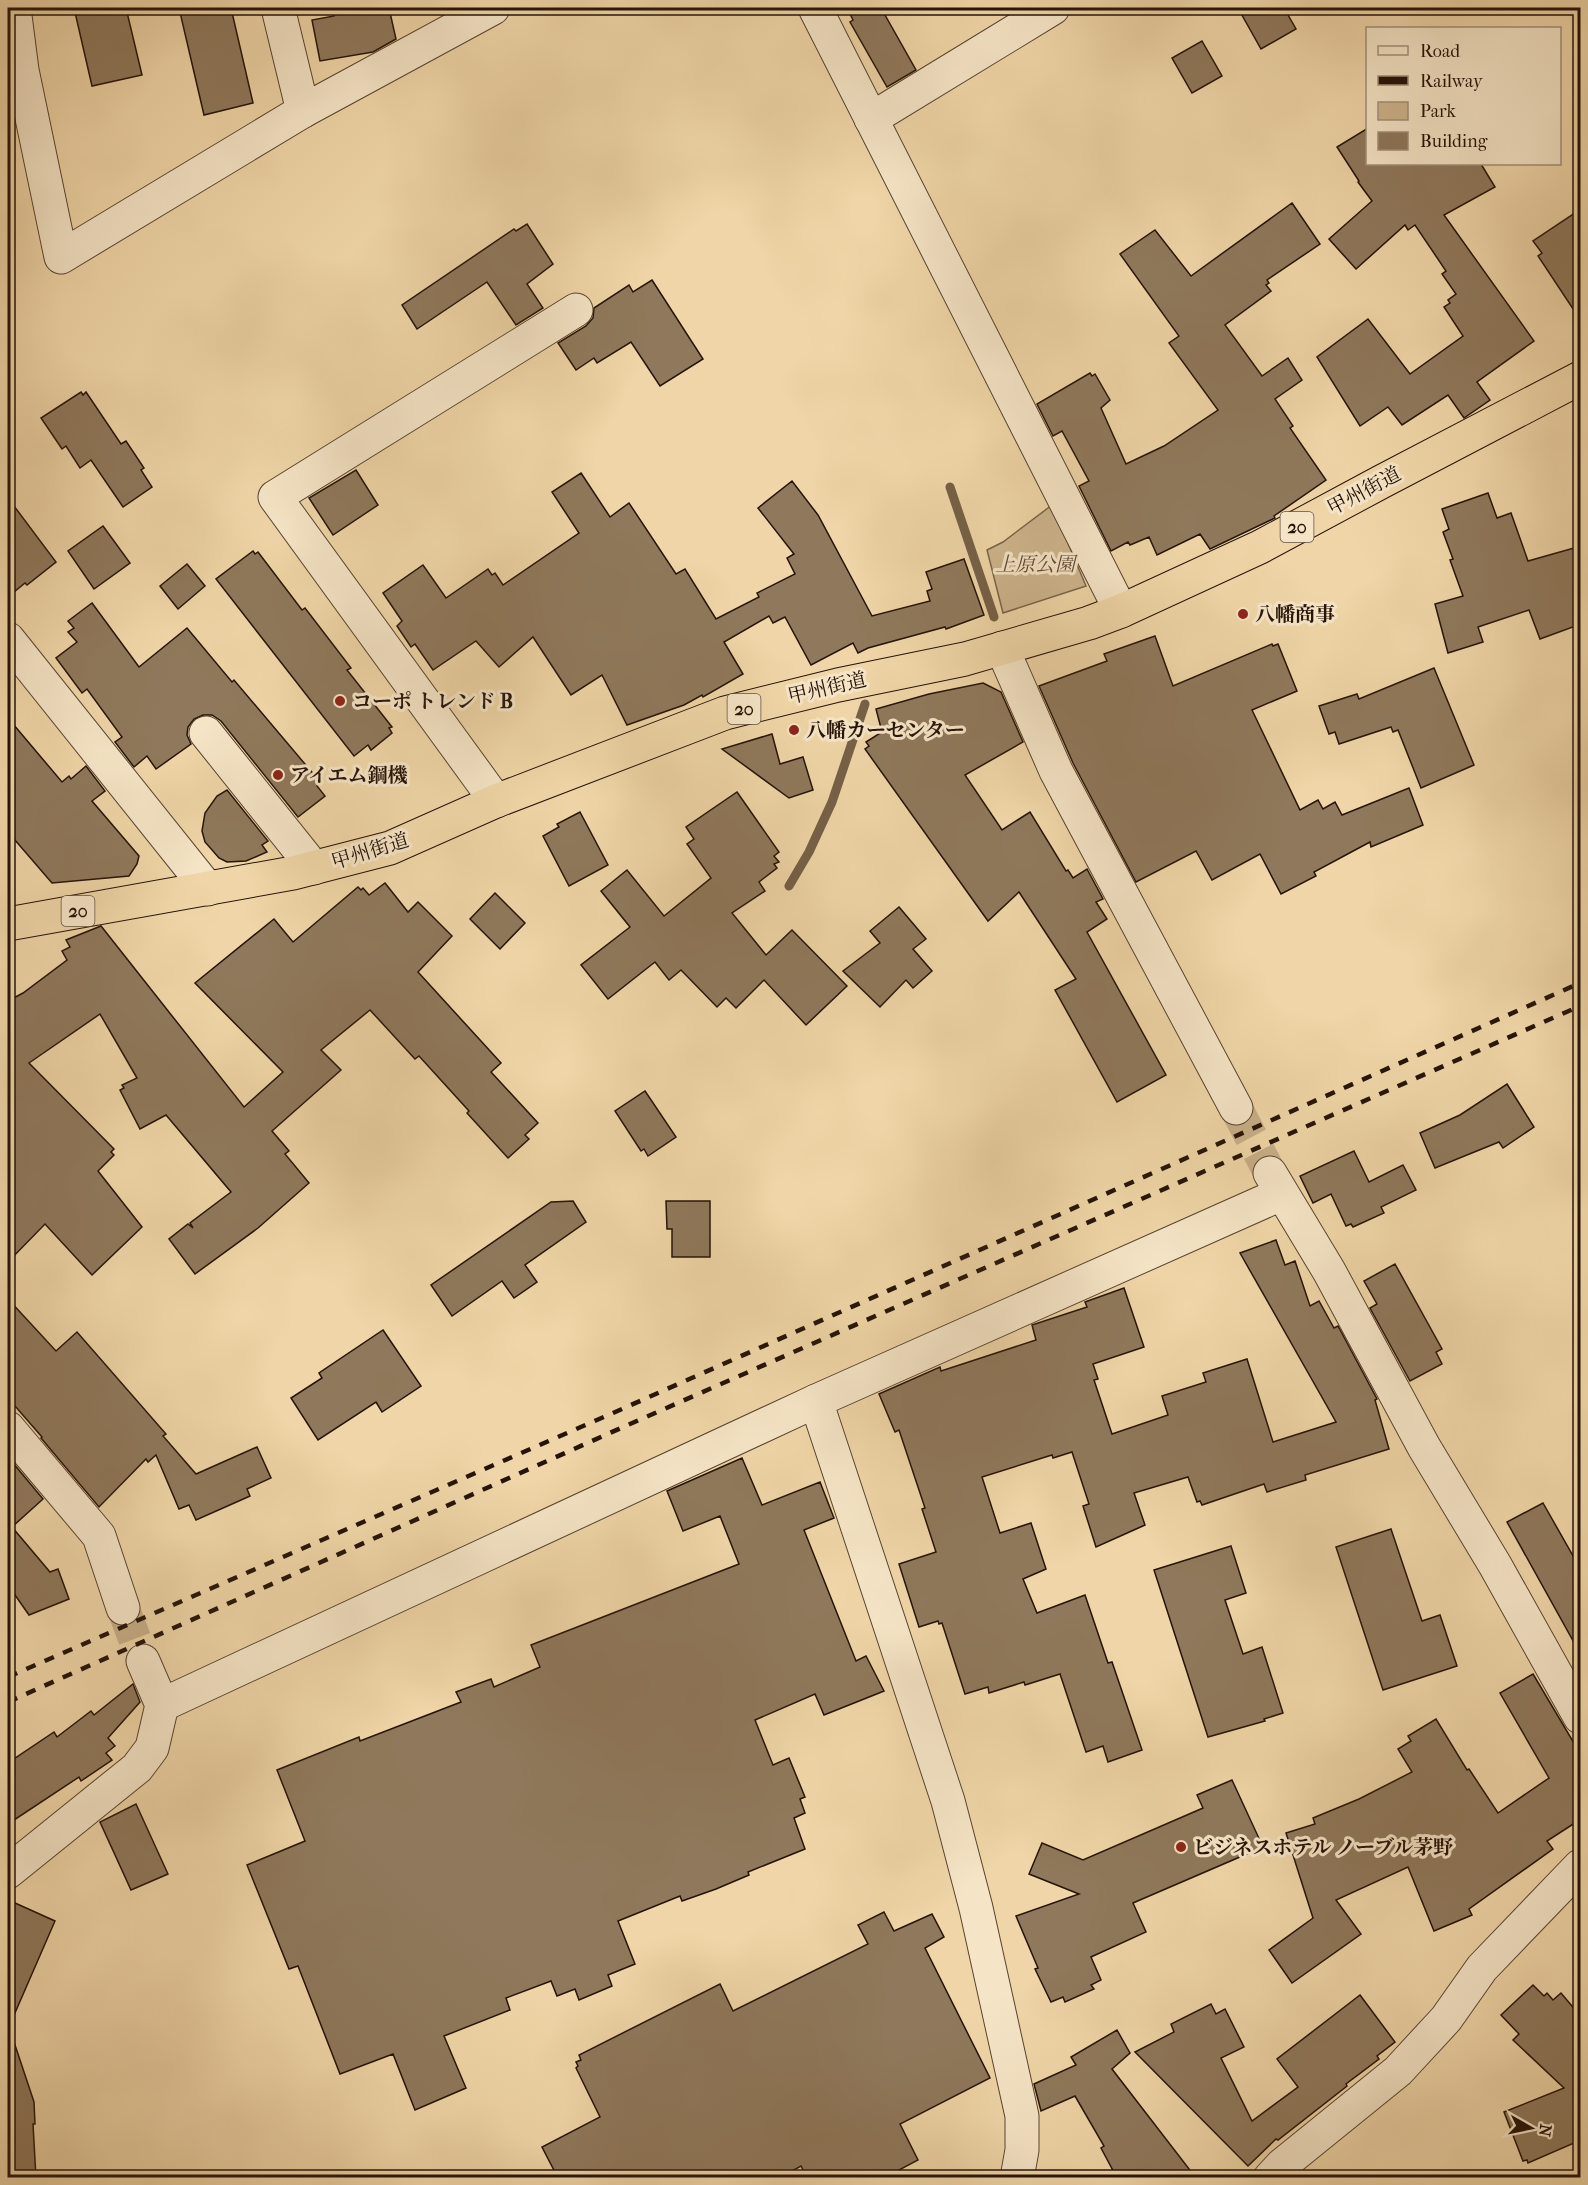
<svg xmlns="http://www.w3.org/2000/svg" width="1588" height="2185" font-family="'IM FELL French Canon','Noto Serif JP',serif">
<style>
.green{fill:#cdb48c;stroke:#7a644a;stroke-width:1.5}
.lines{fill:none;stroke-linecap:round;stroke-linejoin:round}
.stream{stroke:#766047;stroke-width:9}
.building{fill:#8f785b;stroke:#261308;stroke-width:1.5}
.minor-tunnel{stroke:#c7ae87;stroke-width:33;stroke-dasharray:33 16;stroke-linecap:butt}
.minor-casing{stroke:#584430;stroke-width:35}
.trunk-casing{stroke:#261308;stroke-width:35}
.minor{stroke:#f5e4c6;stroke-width:33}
.trunk{stroke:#efd5a7;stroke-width:33}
.rail{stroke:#261308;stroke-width:4.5;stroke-dasharray:10 10;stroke-linecap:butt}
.poi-dot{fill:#8f2418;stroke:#f5e4c6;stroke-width:2}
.labels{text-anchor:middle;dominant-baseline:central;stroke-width:6;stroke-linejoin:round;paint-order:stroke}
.shield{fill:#f5e4c6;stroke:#645241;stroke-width:1.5}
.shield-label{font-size:18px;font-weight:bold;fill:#261308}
.street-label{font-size:20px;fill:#261308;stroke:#f5e4c6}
.park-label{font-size:20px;font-style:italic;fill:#604b36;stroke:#f5e4c6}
.poi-label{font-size:20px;font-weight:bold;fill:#261308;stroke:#f5e4c6;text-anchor:start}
</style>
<rect width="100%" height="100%" fill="#efd5a7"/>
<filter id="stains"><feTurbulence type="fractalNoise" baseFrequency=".00333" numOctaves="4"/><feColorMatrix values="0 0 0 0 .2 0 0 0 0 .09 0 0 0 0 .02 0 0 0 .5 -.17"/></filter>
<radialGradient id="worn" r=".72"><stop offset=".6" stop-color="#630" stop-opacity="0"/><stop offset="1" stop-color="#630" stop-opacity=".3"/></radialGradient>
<!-- green -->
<polygon class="green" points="1052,505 1086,586 1003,613 987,550 1003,542"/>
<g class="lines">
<!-- stream -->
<g class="stream">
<polyline points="950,487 994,617"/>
<polyline points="789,886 809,852 832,802 865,704"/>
</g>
</g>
<!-- building -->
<g class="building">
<polygon points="74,8 126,8 142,75 92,86"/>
<polygon points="179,8 231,8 253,103 204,115"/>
<polygon points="332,8 389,8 396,39 373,52 320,61 312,20 334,16"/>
<polygon points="847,8 881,8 916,70 887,87 850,22 853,20"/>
<polygon points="1238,8 1284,8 1296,29 1261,49"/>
<polygon points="1202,41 1222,76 1192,93 1172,58"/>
<polygon points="1368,128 1368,164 1481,164 1495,187 1444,215 1534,341 1477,382 1490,400 1464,418 1448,395 1402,425 1388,407 1360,426 1317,357 1368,319 1410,374 1463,336 1444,307 1450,303 1448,300 1456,294 1442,274 1446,271 1415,225 1408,230 1405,225 1356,269 1329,239 1372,201 1358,182 1359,181 1337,147"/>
<polygon points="1292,203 1320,244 1267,280 1269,283 1266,285 1271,291 1225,325 1262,376 1288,358 1302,380 1275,399 1293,426 1290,428 1326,480 1274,516 1275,518 1210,549 1200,534 1157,555 1149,537 1130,545 1128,542 1111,551 1079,486 1089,481 1062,431 1053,436 1037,404 1090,373 1092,376 1095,374 1110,400 1101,408 1126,464 1164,446 1218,410 1169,343 1179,336 1120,254 1155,230 1191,276"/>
<polygon points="1581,209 1581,321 1538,256 1542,253 1533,241"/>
<polygon points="527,224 553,264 527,284 543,308 516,325 487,282 417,329 402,305 514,229 516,231"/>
<polygon points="652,280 703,359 660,386 631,342 597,363 594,358 576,370 558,343 586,326 593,318 594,308 629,285 633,292"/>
<polygon points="81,392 83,395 86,392 121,444 126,441 144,468 141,470 152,487 123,507 91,460 80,468 66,446 62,449 41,418"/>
<polygon points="356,470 378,505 333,535 309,498"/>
<polygon points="581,473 610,517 629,503 676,574 685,569 716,619 759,597 757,593 795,574 787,558 794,554 758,508 792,481 818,515 872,616 930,601 927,591 932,589 926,572 964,559 984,615 946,629 945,627 868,648 858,653 853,643 811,665 785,617 773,623 769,616 724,642 743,674 703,697 702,695 684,705 627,725 602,675 571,695 533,637 499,667 476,641 433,670 415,644 411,647 397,626 402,621 383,593 423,565 446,598 488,569 492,575 495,573 503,585 579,533 552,492"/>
<polygon points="1488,493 1497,518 1511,513 1528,561 1581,546 1581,624 1540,639 1529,610 1478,627 1483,642 1448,653 1435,604 1463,596 1450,560 1453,559 1443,532 1449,529 1442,509"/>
<polygon points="8,498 56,562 27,585 25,583 8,597"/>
<polygon points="103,526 130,563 94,589 68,551"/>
<polygon points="253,551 255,554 258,552 302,610 305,608 351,668 347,670 392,727 389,728 392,733 371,750 368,745 354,756 216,579"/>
<polygon points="187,564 205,586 178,609 160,586"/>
<polygon points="92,603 139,667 187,628 232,682 234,680 321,783 317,786 325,796 298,817 221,721 212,715 203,715 194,719 188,727 187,735 191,744 156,769 147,756 134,767 115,742 122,737 87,689 82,693 56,658 77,642 68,632 74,628 68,621"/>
<polygon points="1155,636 1173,686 1272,644 1273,646 1278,644 1297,691 1252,710 1300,810 1318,800 1323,809 1335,802 1342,815 1409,788 1423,825 1371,847 1370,842 1314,872 1316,876 1281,894 1260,854 1212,880 1196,851 1136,882 1073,763 1039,686 1107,661 1104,654"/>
<polygon points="1434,668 1474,765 1421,788 1398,730 1393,732 1391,727 1339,744 1335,732 1329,734 1319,706 1357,694 1359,699"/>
<polygon points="983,683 1001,692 1023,742 965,775 1002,830 1030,812 1066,871 1068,870 1073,878 1087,869 1103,899 1096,902 1107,919 1087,932 1166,1075 1117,1102 1055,990 1076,979 1019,892 988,921 865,749 869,746 866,742 882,732 876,709 929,694"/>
<polygon points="8,718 62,782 69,776 71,779 86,766 105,791 92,801 139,856 137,864 129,876 52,883 8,832"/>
<polygon points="772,734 780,764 803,757 813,790 789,798 722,749"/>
<polygon points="227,790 268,841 262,845 267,852 246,861 227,862 219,858 205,842 202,831 205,813 217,796"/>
<polygon points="737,792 779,852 774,856 779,862 774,864 777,868 759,882 765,891 732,913 766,955 792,930 847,986 806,1025 764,980 736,1008 726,998 717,1007 681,970 669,980 655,962 608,999 581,965 630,927 601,891 627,870 664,916 711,878 687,844 694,839 686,827"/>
<polygon points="580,812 608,865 569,886 543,836 559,827 557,824"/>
<polygon points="385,883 408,912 418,902 452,936 418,972 501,1063 491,1072 538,1123 525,1135 529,1139 508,1158 467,1113 469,1111 419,1056 415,1059 370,1010 321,1050 341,1070 272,1131 289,1151 285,1154 309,1183 258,1228 195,1274 169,1239 188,1224 193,1228 190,1223 231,1192 166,1115 140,1129 120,1090 124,1088 122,1085 137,1078 100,1014 29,1063 114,1149 111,1152 114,1155 98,1171 142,1227 92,1275 45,1224 8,1262 8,1001 23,993 67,960 62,951 70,947 66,940 101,926 244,1107 283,1072 195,983 274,919 293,942 358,887 361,890 363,888 369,895"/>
<polygon points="495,893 525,923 500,949 470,919"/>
<polygon points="899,907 926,939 913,949 932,971 913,988 906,980 880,1007 843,971 880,943 870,931"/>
<polygon points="1507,1084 1534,1127 1503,1148 1499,1142 1435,1168 1420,1133 1460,1115"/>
<polygon points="645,1091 676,1137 648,1156 644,1149 641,1151 615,1111"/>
<polygon points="1354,1151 1369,1182 1403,1165 1416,1190 1381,1207 1384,1213 1353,1227 1351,1224 1346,1226 1331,1194 1313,1203 1300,1176"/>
<polygon points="573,1201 586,1222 525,1265 537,1282 514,1298 502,1281 452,1316 431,1285 551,1202"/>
<polygon points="666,1201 710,1201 710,1257 672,1257 672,1229 667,1229"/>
<polygon points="1276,1240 1285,1265 1295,1261 1310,1306 1319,1301 1334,1328 1338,1326 1377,1399 1375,1400 1389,1449 1305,1475 1306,1480 1267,1492 1264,1484 1202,1505 1200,1501 1197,1502 1188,1477 1134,1493 1145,1525 1096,1547 1083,1506 1089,1504 1072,1452 1053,1458 1052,1455 982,1477 1000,1533 1031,1523 1046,1569 1023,1579 1037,1613 1085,1595 1108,1663 1112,1662 1142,1750 1108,1762 1103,1746 1086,1752 1060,1674 1025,1685 1024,1682 989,1693 988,1687 965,1694 942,1623 939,1624 938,1621 919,1627 899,1564 936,1552 922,1509 925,1508 899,1430 895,1432 879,1394 940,1367 941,1371 1036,1340 1032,1325 1087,1307 1085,1302 1124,1288 1144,1347 1093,1364 1098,1379 1094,1380 1112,1434 1168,1415 1162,1396 1206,1382 1203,1373 1247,1359 1273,1442 1336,1422 1240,1253"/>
<polygon points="1395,1264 1442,1349 1436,1352 1442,1364 1410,1381 1370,1308 1377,1304 1364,1281"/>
<polygon points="8,1299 56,1351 77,1332 166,1434 163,1436 196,1474 257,1447 271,1478 247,1489 250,1496 196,1520 189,1505 179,1509 156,1455 148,1462 146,1459 99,1507 41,1438 42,1437 8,1398"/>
<polygon points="383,1330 421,1386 382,1412 376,1402 318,1440 291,1398 322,1378 319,1373"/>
<polygon points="742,1458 762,1505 820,1482 834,1518 804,1530 856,1661 866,1656 884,1691 824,1715 815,1694 755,1720 773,1765 789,1758 805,1797 800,1799 805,1813 794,1818 805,1849 748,1872 749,1875 716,1889 682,1901 680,1896 618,1921 635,1964 608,1975 612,1986 579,2000 575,1989 557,1996 551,1981 506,1998 510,2010 444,2036 466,2088 415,2110 393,2054 340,2074 298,1966 289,1969 247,1865 305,1841 277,1770 359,1737 360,1741 461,1702 456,1692 491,1679 494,1687 540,1667 531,1645 739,1564 720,1516 683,1531 667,1491"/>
<polygon points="13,1463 43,1499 12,1527 50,1572 58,1569 69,1599 29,1615 8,1585 8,1469"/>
<polygon points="1543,1503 1581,1570 1581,1655 1507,1522"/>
<polygon points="1391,1529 1422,1621 1440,1615 1457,1666 1383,1690 1336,1547"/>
<polygon points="1231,1546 1246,1593 1225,1600 1243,1654 1262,1647 1283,1713 1264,1719 1265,1721 1208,1737 1154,1570"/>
<polygon points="1533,1674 1581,1755 1581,1819 1547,1841 1553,1849 1469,1909 1472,1915 1434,1931 1408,1867 1336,1900 1361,1934 1292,1983 1269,1950 1313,1918 1286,1833 1315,1824 1313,1818 1359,1799 1412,1772 1398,1749 1411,1741 1408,1736 1436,1719 1467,1770 1469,1769 1498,1813 1549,1778 1500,1693"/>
<polygon points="133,1684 140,1702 108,1738 115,1746 106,1753 112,1760 81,1781 79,1777 8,1824 8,1763 54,1732 57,1737 91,1711 94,1715"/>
<polygon points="1232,1780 1263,1847 1133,1903 1146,1932 1091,1957 1101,1980 1091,1985 1094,1989 1065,2002 1063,1997 1051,2002 1035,1969 1038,1968 1016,1916 1079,1894 1029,1874 1042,1843 1083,1860 1203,1808 1197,1795"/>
<polygon points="136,1804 168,1874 131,1890 100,1822"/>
<polygon points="15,1903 55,1921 8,2029 8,1920"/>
<polygon points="884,1912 894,1931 932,1914 944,1937 925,1948 990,2078 900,2124 918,2160 884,2178 807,2178 801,2166 779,2178 558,2178 542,2147 600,2117 576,2068 578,2066 576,2062 581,2060 579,2055 720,1984 733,2011 868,1944 858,1925"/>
<polygon points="1533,1985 1544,1996 1547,1993 1553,2000 1561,1993 1577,2012 1581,2023 1581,2140 1528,2163 1527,2160 1523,2161 1504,2112 1564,2088 1513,2040 1519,2034 1501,2015"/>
<polygon points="1360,1995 1395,2042 1377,2056 1379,2059 1346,2084 1347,2086 1278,2140 1276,2139 1248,2166 1135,2052 1174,2032 1171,2024 1211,2004 1216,2014 1225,2009 1244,2047 1221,2058 1252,2121 1298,2087 1277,2059"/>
<polygon points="1117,2030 1130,2053 1112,2069 1196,2178 1117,2178 1101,2148 1104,2146 1075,2096 1041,2111 1034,2084 1076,2065 1071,2057"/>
<polygon points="12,2036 34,2102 35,2124 33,2124 36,2178 8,2178 8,2037"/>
</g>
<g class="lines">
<!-- minor-tunnel -->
<g class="minor-tunnel">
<polyline points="1236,1108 1270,1173"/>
<polyline points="123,1608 143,1661"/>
</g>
<defs>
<g id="minor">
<polyline points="14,8 22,70 61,257 303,111 493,8"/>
<polyline points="278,8 303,111"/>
<polyline points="815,8 1121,611"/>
<polyline points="871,119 1053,8"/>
<polyline points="8,639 208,889"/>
<polyline points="1002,648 1056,771 1236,1108"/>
<polyline points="206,733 314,868"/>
<polyline points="496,801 275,497 576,310"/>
<polyline points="1270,1173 1329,1271 1424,1447 1495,1565 1580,1717"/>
<polyline points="816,1401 948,1801 976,1908 1022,2116 1022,2150 1017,2178"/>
<polyline points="8,1428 99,1536 123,1608"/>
<polyline points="162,1705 816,1401 1281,1194"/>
<polyline points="8,1872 137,1768 152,1748 162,1705 143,1661"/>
<polyline points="1270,2178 1282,2165 1398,2071 1446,2019 1482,1968 1580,1866"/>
</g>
<polyline id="trunk" points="8,924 293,873 390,848 496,801 725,713 838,685 965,659 1089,623 1121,611 1260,547 1381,482 1580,378"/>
</defs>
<!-- minor casing -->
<use href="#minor" class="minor-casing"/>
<!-- trunk casing -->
<use href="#trunk" class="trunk-casing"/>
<!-- minor -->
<use href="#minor" class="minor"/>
<!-- trunk -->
<use href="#trunk" class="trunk"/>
<!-- rail -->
<g class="rail">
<polyline points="8,1677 613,1413 1580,983"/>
<polyline points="8,1702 621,1428 1580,1006"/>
</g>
</g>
<!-- markers -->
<g class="poi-dot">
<circle cx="1243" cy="614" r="6"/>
<circle cx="340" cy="701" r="6"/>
<circle cx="794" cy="730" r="6"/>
<circle cx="278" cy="775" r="6"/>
<circle cx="1181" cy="1847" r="6"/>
</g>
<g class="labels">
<!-- shield labels -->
<g class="shield">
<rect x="1280.5" y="512" width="33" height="30" rx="4.5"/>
<rect x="727.5" y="694" width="33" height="30" rx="4.5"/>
<rect x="61.5" y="896" width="33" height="30" rx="4.5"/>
</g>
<g class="shield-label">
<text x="1297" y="527">20</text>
<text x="744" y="709">20</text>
<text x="78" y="911">20</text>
</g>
<!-- street labels -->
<g class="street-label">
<text transform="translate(1364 491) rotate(-28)">甲州街道</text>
<text transform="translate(827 688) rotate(-13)">甲州街道</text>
<text transform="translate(370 851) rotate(-17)">甲州街道</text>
</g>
<!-- park labels -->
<g class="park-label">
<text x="1035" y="564">上原公園</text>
</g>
<!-- poi labels -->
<g class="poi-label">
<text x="1255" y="614">八幡商事</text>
<text x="352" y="701">コーポ トレンド B</text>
<text x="806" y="730">八幡カーセンター</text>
<text x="290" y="775">アイエム鋼機</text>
<text x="1193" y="1847">ビジネスホテル ノーブル茅野</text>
</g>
</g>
<!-- margin -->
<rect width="1588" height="2185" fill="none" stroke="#efd5a7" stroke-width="30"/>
<rect x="9" y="9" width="1570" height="2167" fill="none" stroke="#261308" stroke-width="3"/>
<rect x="15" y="15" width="1558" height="2155" fill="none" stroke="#261308" stroke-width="1.5"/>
<!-- legend -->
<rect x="1366" y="27" width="195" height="138" fill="#f5e4c6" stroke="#a2907a" stroke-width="1.5"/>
<rect x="1378" y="46" width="30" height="9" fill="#f5e4c6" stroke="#a2907a" stroke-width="1.5"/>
<text x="1420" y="57" font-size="18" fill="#261308">Road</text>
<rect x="1378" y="76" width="30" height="9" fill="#261308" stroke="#a2907a" stroke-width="1.5"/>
<text x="1420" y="87" font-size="18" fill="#261308">Railway</text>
<rect x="1378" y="102" width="30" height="18" fill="#cdb48c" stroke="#a2907a" stroke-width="1.5"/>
<text x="1420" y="117" font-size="18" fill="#261308">Park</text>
<rect x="1378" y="132" width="30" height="18" fill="#8f785b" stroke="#a2907a" stroke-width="1.5"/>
<text x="1420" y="147" font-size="18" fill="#261308">Building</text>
<!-- north arrow -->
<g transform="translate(1531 2128) rotate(99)" stroke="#f5e4c6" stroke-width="4.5" paint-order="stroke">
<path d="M0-4.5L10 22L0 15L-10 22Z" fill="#261308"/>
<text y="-9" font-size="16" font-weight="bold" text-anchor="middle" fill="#261308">N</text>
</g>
<rect width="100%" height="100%" filter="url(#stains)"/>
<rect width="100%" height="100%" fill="url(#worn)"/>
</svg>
